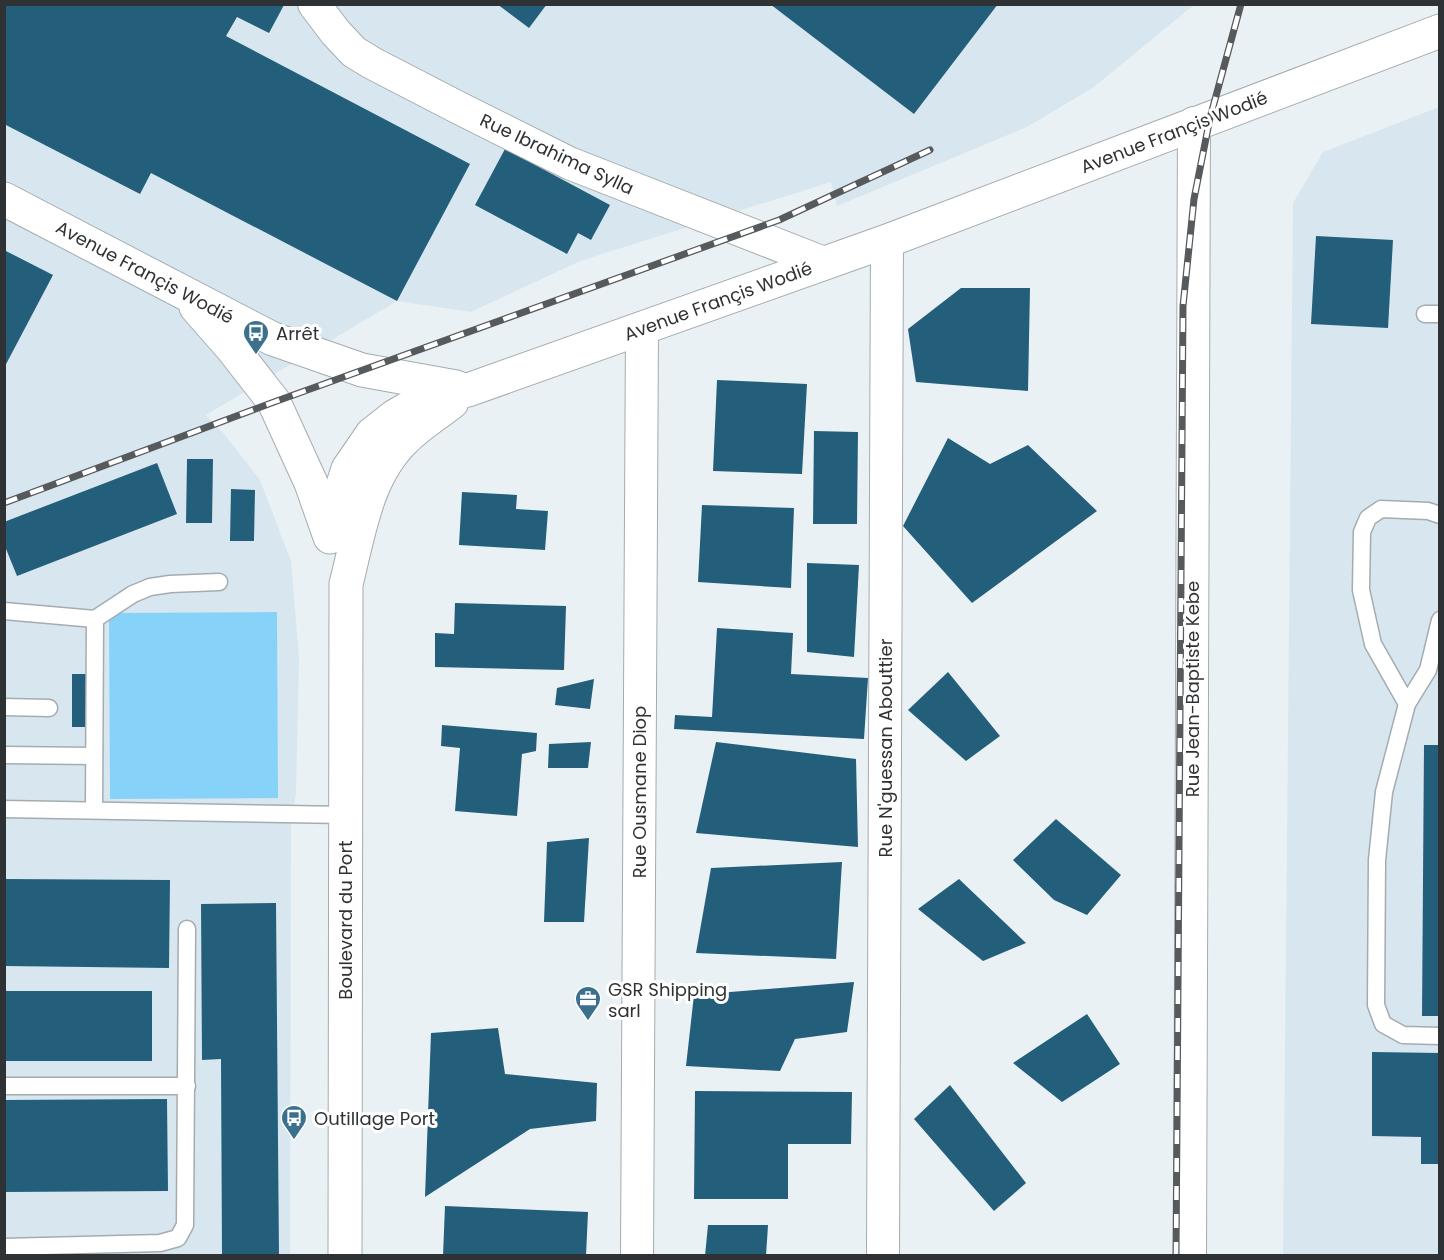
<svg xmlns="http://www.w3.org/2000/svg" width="1444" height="1260" font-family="Poppins,sans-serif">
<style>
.built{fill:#d8e7ef}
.green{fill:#87d2f9}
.building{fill:#235f7b}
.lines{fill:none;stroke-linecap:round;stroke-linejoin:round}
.service-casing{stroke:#a4acb0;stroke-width:19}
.minor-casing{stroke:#a4acb0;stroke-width:34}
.secondary-casing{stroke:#a4acb0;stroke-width:35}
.service{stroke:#fff;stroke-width:16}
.minor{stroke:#fff;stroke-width:32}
.secondary{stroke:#fff;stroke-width:33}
.rail-casing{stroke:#565a5d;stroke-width:7}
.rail{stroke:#fff;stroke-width:4.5;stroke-dasharray:14;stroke-linecap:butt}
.labels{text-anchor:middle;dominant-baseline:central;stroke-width:6;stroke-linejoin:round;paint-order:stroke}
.street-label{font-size:18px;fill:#2f3234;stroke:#fff}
.poi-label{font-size:18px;fill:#2f3234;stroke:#fff;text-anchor:start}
</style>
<rect width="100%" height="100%" fill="#e9f1f5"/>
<!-- built -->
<g class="built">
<polygon points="5,5 1194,5 1094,87 1027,127 837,206 831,182 580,261 471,312 397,301 206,415 225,435 260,480 291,561 299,658 296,794 291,821 290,1255 5,1256"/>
<polygon points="1439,107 1439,1255 1283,1256 1293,203 1323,152"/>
</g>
<!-- green -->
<polygon class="green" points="277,612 278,798 110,799 109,613"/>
<!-- building -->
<g class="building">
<polygon points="497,4 547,4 529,28"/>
<polygon points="770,4 998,4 914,114"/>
<polygon points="4,5 284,5 269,33 237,17 226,36 470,164 397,301 151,173 140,194 4,124"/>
<polygon points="505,149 610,205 591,240 578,233 567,254 475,205"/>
<polygon points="1316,236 1393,240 1388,328 1311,324"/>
<polygon points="4,250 53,275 4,368"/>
<polygon points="961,288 1030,288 1028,391 916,382 908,329"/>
<polygon points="717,380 807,384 802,474 713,471"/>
<polygon points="814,431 858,432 857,524 813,524"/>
<polygon points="948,438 990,464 1028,445 1097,511 972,603 903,526"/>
<polygon points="187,459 213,459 212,523 186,523"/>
<polygon points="157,463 177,514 17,576 4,544 4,522"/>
<polygon points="231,489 255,490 254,541 230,541"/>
<polygon points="462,492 517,495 516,509 548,511 545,550 459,545"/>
<polygon points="702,505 794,508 791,588 698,582"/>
<polygon points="807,563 859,565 854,657 807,652"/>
<polygon points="455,603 566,606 564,670 435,667 435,633 454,634"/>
<polygon points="717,628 793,633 791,674 868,678 864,739 674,729 675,715 712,717"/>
<polygon points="948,672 1000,736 966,761 908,710"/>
<rect x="72" y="674" width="15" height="53"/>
<polygon points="594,679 590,709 555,705 557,688"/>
<polygon points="442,725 537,733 536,751 522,754 517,816 455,811 460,748 441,746"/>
<polygon points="591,742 588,768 548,768 549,744"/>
<polygon points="716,742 856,759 858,847 696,833"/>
<polygon points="1424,745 1440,745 1440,1016 1422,1016"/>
<polygon points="1056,819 1121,875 1087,915 1054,900 1013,860"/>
<polygon points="589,838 584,922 544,922 547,842"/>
<polygon points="842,862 836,959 696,953 711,868"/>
<polygon points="4,879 170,880 169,968 4,966"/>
<polygon points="959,879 1026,943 983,961 918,909"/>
<polygon points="276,903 279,1256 222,1256 221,1059 202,1060 201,904"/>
<polygon points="854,982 847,1032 795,1039 780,1071 686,1066 694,995"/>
<rect x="4" y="991" width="148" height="70"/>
<polygon points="1087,1014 1120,1064 1062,1102 1013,1063"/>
<polygon points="498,1028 505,1074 597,1083 596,1121 530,1129 425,1197 431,1033"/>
<polygon points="1372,1052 1440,1053 1440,1164 1421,1164 1421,1137 1372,1136"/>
<polygon points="950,1085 1026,1183 994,1211 914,1119"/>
<polygon points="695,1091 852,1092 851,1144 788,1144 788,1199 694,1199"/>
<polygon points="167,1099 168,1191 4,1192 4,1100"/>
<polygon points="445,1206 588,1212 586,1256 443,1256"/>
<polygon points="708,1225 768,1225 766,1256 705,1256"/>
</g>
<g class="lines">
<defs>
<g id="service">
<polyline points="1425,314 1440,314"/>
<polyline points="4,611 95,619 133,594 150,587 170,584 219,582"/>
<polyline points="1440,620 1428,670 1407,704 1384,792 1377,860 1376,1005 1383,1024 1403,1035 1440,1036"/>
<polyline points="1407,704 1373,644 1361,590 1362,532 1368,518 1381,509 1428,511 1440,515"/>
<polyline points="4,707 49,708"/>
<polyline points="4,755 94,756"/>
<polyline points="4,809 345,815"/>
<polyline points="94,809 95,619"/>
<polyline points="4,1086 187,1086"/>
<polyline points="4,1247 160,1243 178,1238 185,1225 187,929"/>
</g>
<g id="minor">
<polyline points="314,4 336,33 354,52 372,63 457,107 569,163 824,263"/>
<polyline points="637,1256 642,328"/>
<polyline points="883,1256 887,241"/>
<polyline points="1190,1256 1194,123"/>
</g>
<g id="secondary">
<polyline points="4,199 273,339 362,370 456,387"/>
<polyline points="196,307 232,348 274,402 311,483 330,537"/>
<polyline points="328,530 348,469 372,434 395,416 421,401 468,390 887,241 1440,31"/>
<path d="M345,1256l1,-672c13,-50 20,-108 59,-145 14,-14 32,-25 47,-37"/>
</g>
</defs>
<!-- service casing -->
<use href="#service" class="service-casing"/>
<!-- minor casing -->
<use href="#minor" class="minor-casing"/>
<!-- secondary casing -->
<use href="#secondary" class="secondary-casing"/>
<!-- service -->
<use href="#service" class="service"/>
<!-- minor -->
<use href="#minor" class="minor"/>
<!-- secondary -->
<use href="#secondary" class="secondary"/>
<defs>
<g id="rail">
<polyline points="4,503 274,402 779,220 930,150"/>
<polyline points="1176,1256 1183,306 1194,199 1210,118 1241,4"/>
</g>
</defs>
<!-- rail casing -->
<use href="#rail" class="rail-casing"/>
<!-- rail -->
<use href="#rail" class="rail"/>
</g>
<!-- icons -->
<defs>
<symbol id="bus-pin" viewBox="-11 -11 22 30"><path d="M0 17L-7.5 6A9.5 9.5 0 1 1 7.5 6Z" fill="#3b718d" stroke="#fff"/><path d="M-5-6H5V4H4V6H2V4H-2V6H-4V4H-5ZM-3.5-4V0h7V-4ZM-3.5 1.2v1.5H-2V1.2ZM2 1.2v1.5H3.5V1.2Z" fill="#fff"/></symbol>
<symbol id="office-pin" viewBox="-11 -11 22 30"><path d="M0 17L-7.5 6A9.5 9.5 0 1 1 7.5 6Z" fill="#3b718d" stroke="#fff"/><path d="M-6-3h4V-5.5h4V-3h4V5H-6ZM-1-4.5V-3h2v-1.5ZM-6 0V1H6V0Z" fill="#fff"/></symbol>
</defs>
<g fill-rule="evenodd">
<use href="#bus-pin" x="241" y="318" width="30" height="40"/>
<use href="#office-pin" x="573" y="984" width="30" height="40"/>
<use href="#bus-pin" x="279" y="1103" width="30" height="40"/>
</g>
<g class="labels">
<!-- street labels -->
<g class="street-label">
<text transform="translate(1174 132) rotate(-21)">Avenue Françis Wodié</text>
<text transform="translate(557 154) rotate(25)">Rue Ibrahima Sylla</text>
<text transform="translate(145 272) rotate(28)">Avenue Françis Wodié</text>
<text transform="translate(718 301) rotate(-20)">Avenue Françis Wodié</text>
<text transform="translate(1192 689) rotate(-90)">Rue Jean-Baptiste Kebe</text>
<text transform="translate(885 748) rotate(-90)">Rue N'guessan Abouttier</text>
<text transform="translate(639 792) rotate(-90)">Rue Ousmane Diop</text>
<text transform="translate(345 920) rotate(-90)">Boulevard du Port</text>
</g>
<!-- poi labels -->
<g class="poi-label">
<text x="276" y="333">Arrêt</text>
<text x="608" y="989">GSR Shipping<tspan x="608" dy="21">sarl</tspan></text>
<text x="314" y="1118">Outillage Port</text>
</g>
</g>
<!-- border -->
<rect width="1444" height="1260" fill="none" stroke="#2f3234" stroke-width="12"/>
</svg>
